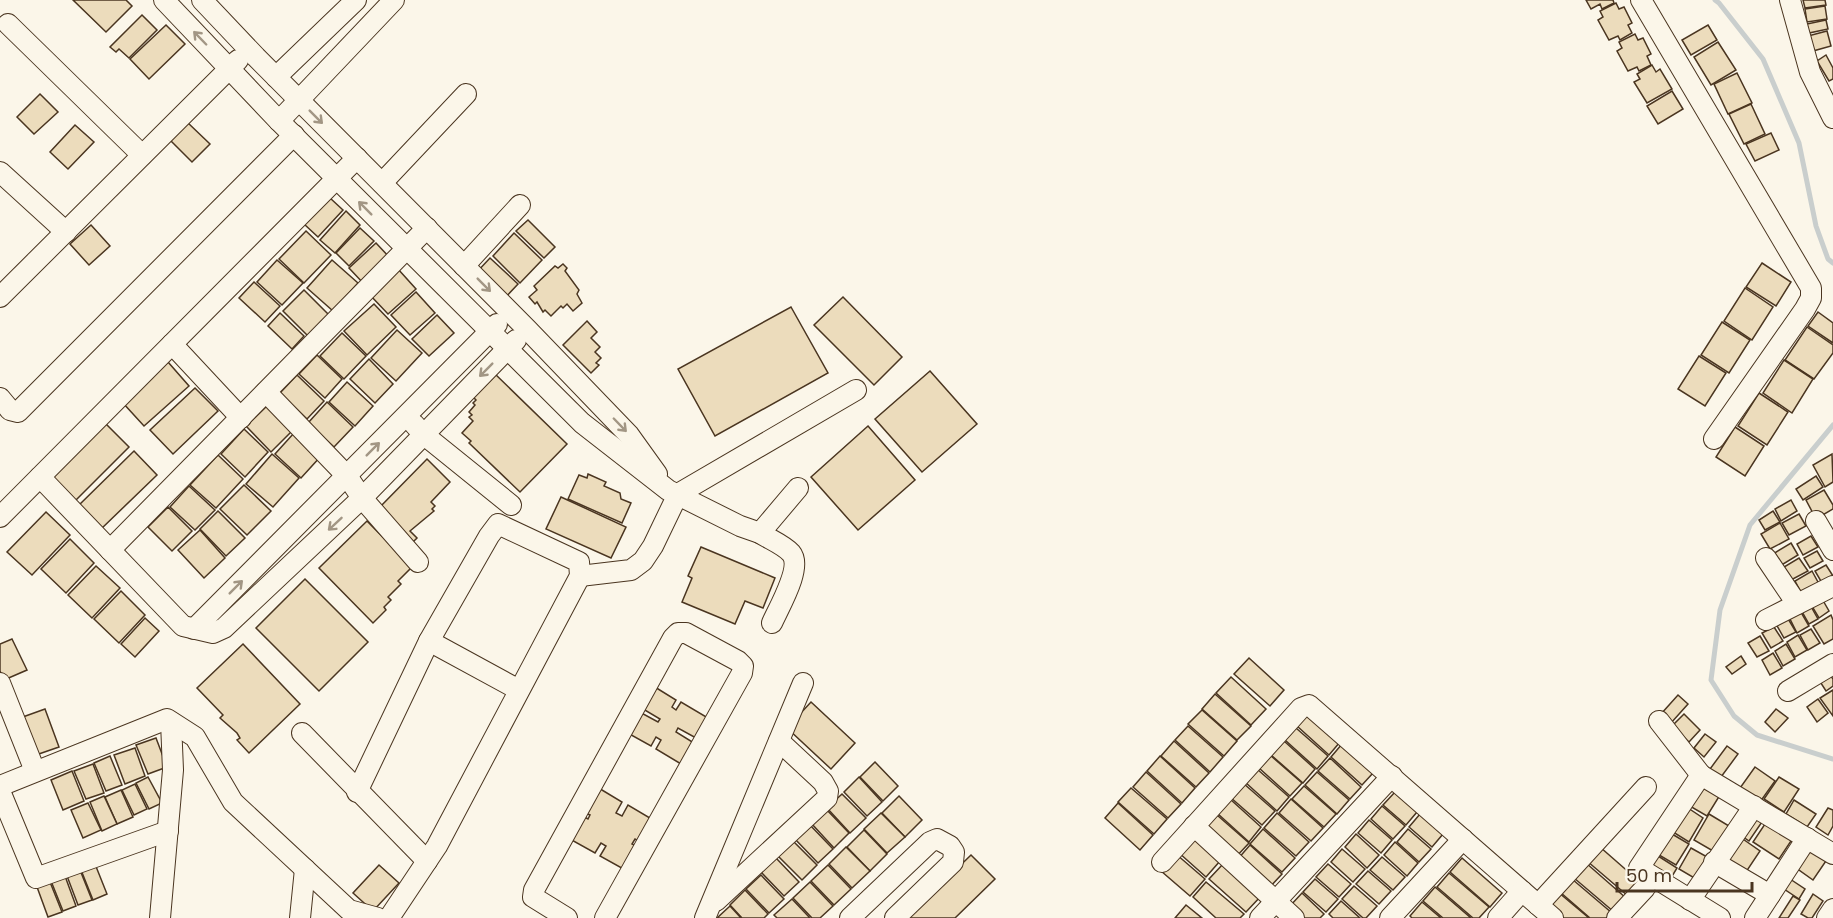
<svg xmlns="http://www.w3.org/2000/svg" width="1833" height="918" font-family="Poppins,sans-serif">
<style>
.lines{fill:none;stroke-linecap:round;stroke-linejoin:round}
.stream{stroke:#c9cecd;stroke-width:5}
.building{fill:#ecdcbc;stroke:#4a3520;stroke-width:1.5}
.minor-casing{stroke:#4a3520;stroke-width:22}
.minor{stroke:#fbf6e9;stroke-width:20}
.oneway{stroke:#a29684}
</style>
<rect width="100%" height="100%" fill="#fbf6e9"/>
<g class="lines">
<!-- stream -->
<g class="stream">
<polyline points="1715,0 1719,3 1763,59 1799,143 1816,226 1828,259 1833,263"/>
<polyline points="1833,425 1750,525 1720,610 1711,680 1734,716 1757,735 1833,759"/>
</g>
</g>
<!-- building -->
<g class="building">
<polygon points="73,0 126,0 132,6 106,32"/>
<polygon points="1586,0 1613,0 1614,3 1602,9 1600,4 1591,9"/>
<polygon points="1803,0 1825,0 1826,5 1805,8"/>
<polygon points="1616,3 1619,9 1624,7 1632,23 1628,25 1632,33 1620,40 1618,36 1609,40 1598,20 1603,17 1600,11"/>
<polygon points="1825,6 1827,19 1807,22 1805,9"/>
<polygon points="142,15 157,30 129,58 119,49 116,52 110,47"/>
<polygon points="1826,20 1828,29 1809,33 1807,24"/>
<polygon points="166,25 185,44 149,79 130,59"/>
<polygon points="1708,25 1717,40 1691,55 1682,40"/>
<polygon points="1827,31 1831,46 1813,51 1808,36"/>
<polygon points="1635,34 1638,40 1643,38 1651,54 1647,56 1651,65 1639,71 1637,67 1628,71 1617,51 1622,48 1619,42"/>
<polygon points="1718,42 1736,70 1711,85 1694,57"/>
<polygon points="1826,55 1833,68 1833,79 1829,81 1817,61"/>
<polygon points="1652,65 1656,72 1660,69 1672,89 1647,103 1634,82 1640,79 1637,74"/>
<polygon points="1737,73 1752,103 1728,114 1714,84"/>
<polygon points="1672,91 1683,109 1658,124 1647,106"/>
<polygon points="40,94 58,112 34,134 17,117"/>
<polygon points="1751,104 1765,134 1744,144 1729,114"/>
<polygon points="187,122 210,144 192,162 170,140"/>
<polygon points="75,125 94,142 68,169 50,152"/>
<polygon points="1771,133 1779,150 1755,161 1746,144"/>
<polygon points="330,198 343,210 318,237 304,224"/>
<polygon points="346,211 360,225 335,253 320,240"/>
<polygon points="528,220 555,247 544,258 516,231"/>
<polygon points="91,225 110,246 89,265 70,244"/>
<polygon points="360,228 374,241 349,266 336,253"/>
<polygon points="306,231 331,255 304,283 279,259"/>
<polygon points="514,233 542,260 520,283 493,256"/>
<polygon points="376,243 391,259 364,284 349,268"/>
<polygon points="490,258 518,284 503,300 475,274"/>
<polygon points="277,260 303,283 282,305 257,282"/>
<polygon points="332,260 358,283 333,311 307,288"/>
<polygon points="1762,263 1791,282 1776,306 1746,287"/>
<polygon points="563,264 567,268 565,271 579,290 577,294 582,303 573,311 567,304 563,308 561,306 551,316 545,310 543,312 537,302 535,304 529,297 537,290 534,286 555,266 558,268"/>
<polygon points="398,269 416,289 388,314 370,295"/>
<polygon points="254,282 280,306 265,322 239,298"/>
<polygon points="1745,288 1773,307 1752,340 1724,321"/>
<polygon points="304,290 330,316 309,337 283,311"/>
<polygon points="416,292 435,313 410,335 391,315"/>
<polygon points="843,297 902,357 874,385 814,325"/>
<polygon points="374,304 396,327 367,355 344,331"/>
<polygon points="791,307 828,373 715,436 678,369"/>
<polygon points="1818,312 1833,323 1833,343 1808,326"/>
<polygon points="280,313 304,336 292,349 268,326"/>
<polygon points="437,315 454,333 429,356 412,339"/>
<polygon points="587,321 597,332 591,338 600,347 595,352 601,358 596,363 599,365 591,373 563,345"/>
<polygon points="1722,322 1750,340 1729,373 1701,355"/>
<polygon points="1807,327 1833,345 1833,353 1814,379 1785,360"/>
<polygon points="397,330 422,353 396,381 371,358"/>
<polygon points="342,333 366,356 344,379 320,356"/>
<polygon points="317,355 342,379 325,398 299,374"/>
<polygon points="1699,356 1726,373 1705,406 1678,389"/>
<polygon points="369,359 393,384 375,403 350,379"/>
<polygon points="1784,360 1813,379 1792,413 1763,393"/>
<polygon points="168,362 189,386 144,426 123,403"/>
<polygon points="930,371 977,424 922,472 875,419"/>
<polygon points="493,372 567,444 520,492 469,443 471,441 462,433 473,421 469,417 472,415 469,412 475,405 473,403 476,400 471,395"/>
<polygon points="297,375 324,401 307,419 280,393"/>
<polygon points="347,382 373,406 355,426 329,402"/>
<polygon points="195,388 218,411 173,454 150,430"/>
<polygon points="1759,393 1788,412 1767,445 1738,426"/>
<polygon points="327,402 353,427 334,447 308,423"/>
<polygon points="269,404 294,429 271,452 246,426"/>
<polygon points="103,421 129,447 73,503 47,478"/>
<polygon points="868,426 915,480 858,530 811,477"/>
<polygon points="1735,427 1764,446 1745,476 1716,457"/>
<polygon points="244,429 268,452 245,477 221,454"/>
<polygon points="294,433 321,456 301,478 275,454"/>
<polygon points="134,451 157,475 100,530 77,507"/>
<polygon points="272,454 299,478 273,507 246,484"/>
<polygon points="1832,454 1833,482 1825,487 1813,465"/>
<polygon points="218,455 243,479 216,508 190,485"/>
<polygon points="427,459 450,482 431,502 435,506 432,509 434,511 410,531 417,538 413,542 379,508"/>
<polygon points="588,474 606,482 604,486 620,493 621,499 631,503 622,523 568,499 579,475 587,478"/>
<polygon points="1816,476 1823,487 1803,500 1796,489"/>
<polygon points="244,485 271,511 247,535 220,509"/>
<polygon points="189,486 215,510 195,530 170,507"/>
<polygon points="1824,490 1833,505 1833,509 1816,519 1806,500"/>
<polygon points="561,497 626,527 611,558 546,529"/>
<polygon points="1791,500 1797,511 1781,521 1775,509"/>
<polygon points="168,507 192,531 172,551 148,527"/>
<polygon points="218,511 245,538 226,556 200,529"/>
<polygon points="1773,511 1780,522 1765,530 1759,520"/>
<polygon points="46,512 70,535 32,575 7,552"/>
<polygon points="1799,514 1806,526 1789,535 1782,523"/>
<polygon points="367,521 412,567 398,581 401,584 388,597 391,600 384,607 386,610 373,623 319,568"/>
<polygon points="1780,523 1789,539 1770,549 1761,534"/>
<polygon points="200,530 225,558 204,578 178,550"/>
<polygon points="1811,536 1818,547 1803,555 1797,544"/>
<polygon points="70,539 94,563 66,593 41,569"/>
<polygon points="1791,543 1798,555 1780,566 1773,554"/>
<polygon points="701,547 775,578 763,608 745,601 735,624 682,602 692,578 688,576"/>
<polygon points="1817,551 1823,561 1810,568 1804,558"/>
<polygon points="1799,558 1808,571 1791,580 1784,567"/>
<polygon points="1826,565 1833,576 1822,583 1815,571"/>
<polygon points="96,566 120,588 92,618 68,595"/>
<polygon points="1812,571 1819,584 1802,594 1795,581"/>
<polygon points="305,579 368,642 319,691 256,628"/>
<polygon points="121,591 145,615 119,643 94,619"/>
<polygon points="1821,597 1829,611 1819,618 1810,603"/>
<polygon points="1809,603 1818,619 1809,624 1800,608"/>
<polygon points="1798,607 1809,626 1797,633 1787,613"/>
<polygon points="1831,615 1833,620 1833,639 1824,644 1813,626"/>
<polygon points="1787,617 1796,632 1784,638 1776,624"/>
<polygon points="145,618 159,631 135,657 121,644"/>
<polygon points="1774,627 1783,641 1771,648 1762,633"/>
<polygon points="1811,629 1820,643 1808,650 1800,635"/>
<polygon points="1798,635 1807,650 1795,657 1787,642"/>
<polygon points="1760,636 1769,651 1757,657 1748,643"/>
<polygon points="12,639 27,670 4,680 0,671 0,644"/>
<polygon points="243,644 300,704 249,753 237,740 240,738 237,733 220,718 223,715 197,688"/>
<polygon points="1786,644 1795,659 1783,666 1775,651"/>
<polygon points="1773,653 1782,668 1770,675 1762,660"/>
<polygon points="1741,656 1746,664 1732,674 1726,667"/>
<polygon points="1249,658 1284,690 1270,706 1234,674"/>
<polygon points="1827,670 1833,679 1833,686 1826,691 1817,677"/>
<polygon points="1231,677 1266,709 1251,725 1216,693"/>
<polygon points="650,684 676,700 672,707 676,710 681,702 708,718 696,738 678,728 676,732 694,743 681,764 656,749 661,740 656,737 651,746 624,731 636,710 658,722 660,719 638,706"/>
<polygon points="1833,690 1833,716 1820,698"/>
<polygon points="1215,694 1251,726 1237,740 1202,709"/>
<polygon points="1678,695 1688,704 1671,723 1661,714"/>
<polygon points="1818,699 1828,713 1817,722 1807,707"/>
<polygon points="811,702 855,743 831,769 787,728"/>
<polygon points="45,709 59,747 33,756 20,718"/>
<polygon points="1776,709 1788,718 1775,732 1765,722"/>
<polygon points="1202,710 1237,741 1224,756 1188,724"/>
<polygon points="1308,714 1340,742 1329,755 1297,726"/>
<polygon points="1684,714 1700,730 1689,742 1672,726"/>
<polygon points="1188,726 1223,757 1210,772 1175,740"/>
<polygon points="1296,728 1328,756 1317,769 1285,740"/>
<polygon points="1705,734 1716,742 1704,757 1694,748"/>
<polygon points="156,738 167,767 148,774 136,745"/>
<polygon points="1174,741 1209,773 1196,787 1161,756"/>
<polygon points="1284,741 1315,769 1303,783 1271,755"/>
<polygon points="1342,744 1373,773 1362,785 1331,757"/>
<polygon points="1727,746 1738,754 1721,777 1710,769"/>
<polygon points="135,748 145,776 125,784 114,755"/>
<polygon points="1270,755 1302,783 1290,796 1259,768"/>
<polygon points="110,756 122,785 106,791 94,763"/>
<polygon points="1160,756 1195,788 1182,803 1147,771"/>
<polygon points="1330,758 1361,787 1350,799 1318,771"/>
<polygon points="875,762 898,786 883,801 860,777"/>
<polygon points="93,764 104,793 86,799 74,771"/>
<polygon points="1755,767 1775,781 1760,802 1740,788"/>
<polygon points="1257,769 1289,797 1277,811 1245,782"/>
<polygon points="72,771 84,801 63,810 51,780"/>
<polygon points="1146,772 1181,804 1168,818 1133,787"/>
<polygon points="1317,772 1349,800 1337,814 1305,785"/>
<polygon points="148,777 162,803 149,809 136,783"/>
<polygon points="859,777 882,802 867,816 844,792"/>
<polygon points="1779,777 1799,789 1784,812 1764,799"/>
<polygon points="1243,783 1275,811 1262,825 1230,797"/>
<polygon points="1701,783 1720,795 1707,816 1688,805"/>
<polygon points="135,784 147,809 134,815 122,790"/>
<polygon points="1304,786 1336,814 1324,827 1292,799"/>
<polygon points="597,787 622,802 616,813 622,816 628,805 655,821 642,843 635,839 632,844 640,848 627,871 600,856 606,846 601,843 595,853 568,838 581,815 588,819 590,815 583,812"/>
<polygon points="1131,788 1167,819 1154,834 1118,802"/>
<polygon points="121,790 133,817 117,824 105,797"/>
<polygon points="1395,792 1417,812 1406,825 1383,805"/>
<polygon points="842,794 866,818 850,833 827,808"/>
<polygon points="104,796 117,824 102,831 90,802"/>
<polygon points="899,796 922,820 905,837 882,813"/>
<polygon points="1230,799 1261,827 1249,842 1217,813"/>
<polygon points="1291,799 1323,828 1311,841 1279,813"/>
<polygon points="1794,800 1816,814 1807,827 1786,814"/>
<polygon points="88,803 101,830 83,838 71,810"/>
<polygon points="1118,803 1153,835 1140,850 1105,818"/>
<polygon points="1382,806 1405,826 1393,839 1371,819"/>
<polygon points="1688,808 1703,818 1689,842 1673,832"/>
<polygon points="1828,808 1833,810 1833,826 1828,835 1816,827"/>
<polygon points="826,809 849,833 834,848 811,823"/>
<polygon points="1753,812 1764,819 1749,841 1739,834"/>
<polygon points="881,813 905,837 887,853 864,829"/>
<polygon points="1277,813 1309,842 1296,856 1264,828"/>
<polygon points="1420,814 1443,834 1432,847 1409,827"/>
<polygon points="1709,814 1729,826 1713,851 1694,840"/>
<polygon points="1217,815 1249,843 1235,858 1204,829"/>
<polygon points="1369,820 1392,840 1381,853 1358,833"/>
<polygon points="1767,821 1793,838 1779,859 1753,842"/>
<polygon points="810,825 833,849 818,863 795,839"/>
<polygon points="1263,829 1295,858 1282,872 1250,844"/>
<polygon points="1408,829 1431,849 1419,862 1397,842"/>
<polygon points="864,830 887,854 870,871 847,847"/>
<polygon points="1356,834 1379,855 1367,868 1345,847"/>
<polygon points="1672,834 1689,844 1676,865 1659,855"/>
<polygon points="1192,836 1220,861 1206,877 1178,852"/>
<polygon points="1740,837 1760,851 1744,875 1724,861"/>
<polygon points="793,841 817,865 802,880 778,856"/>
<polygon points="1395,842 1418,863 1407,876 1384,855"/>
<polygon points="1806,844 1828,858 1813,880 1792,865"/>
<polygon points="1250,845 1282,874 1269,888 1237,860"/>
<polygon points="846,847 870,871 852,888 829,864"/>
<polygon points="1600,847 1640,882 1628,896 1587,861"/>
<polygon points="1691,848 1709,858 1696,879 1679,869"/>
<polygon points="1342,849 1365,869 1353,882 1331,862"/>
<polygon points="1176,854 1205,879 1190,896 1161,871"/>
<polygon points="1655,854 1677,868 1668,883 1645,870"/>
<polygon points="971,855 995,879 955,918 906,918"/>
<polygon points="1382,857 1405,877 1393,890 1370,870"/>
<polygon points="776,858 799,882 784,896 761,872"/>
<polygon points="1462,858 1502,893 1490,907 1450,872"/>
<polygon points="1586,863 1626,898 1614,912 1574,878"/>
<polygon points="95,864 107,894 93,900 81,870"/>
<polygon points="1223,864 1261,896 1246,912 1209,879"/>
<polygon points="1328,864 1351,884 1339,897 1316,877"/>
<polygon points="379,865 399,883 373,911 353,893"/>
<polygon points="828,865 851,889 834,905 811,881"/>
<polygon points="80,870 92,900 78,905 67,876"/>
<polygon points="1368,871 1391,891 1379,904 1356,884"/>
<polygon points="1449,873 1489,907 1479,918 1473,918 1437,887"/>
<polygon points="761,875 784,899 769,913 746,889"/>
<polygon points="65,876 76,906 63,911 51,881"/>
<polygon points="1787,877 1805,889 1799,899 1781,887"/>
<polygon points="1315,879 1338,899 1326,912 1303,892"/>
<polygon points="1572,879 1612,913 1607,918 1590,918 1560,892"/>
<polygon points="50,882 62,912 48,917 37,887"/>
<polygon points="810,882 833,906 820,918 812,918 793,898"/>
<polygon points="1206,882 1244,914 1240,918 1216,918 1193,897"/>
<polygon points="1354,886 1377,906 1366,918 1363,918 1342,899"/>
<polygon points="1435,887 1471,918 1443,918 1423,901"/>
<polygon points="745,890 768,914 764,918 742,918 730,905"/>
<polygon points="1558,892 1589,918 1560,918 1546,906"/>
<polygon points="1302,893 1324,914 1320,918 1303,918 1290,906"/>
<polygon points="1813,894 1823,901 1812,918 1808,918 1801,914"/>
<polygon points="1793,896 1800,900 1788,918 1779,918"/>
<polygon points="792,899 810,918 777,918 774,915"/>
<polygon points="1341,901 1360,918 1333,918 1329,914"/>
<polygon points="1422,902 1441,918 1412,918 1410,916"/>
<polygon points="1186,905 1202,918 1175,918"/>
<polygon points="730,906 741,918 717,918"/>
</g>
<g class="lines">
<defs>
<g id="minor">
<polyline points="164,0 279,121 582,423 668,490 740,526 760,533 798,488"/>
<polyline points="202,0 256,57 527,329 629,435 657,474"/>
<polyline points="1641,0 1811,288 1811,298 1805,309 1714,439"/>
<polyline points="1790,0 1810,72 1833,118"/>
<polyline points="8,24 142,155"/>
<polyline points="276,77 356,0"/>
<polyline points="279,121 394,0"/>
<polyline points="0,172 66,232"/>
<polyline points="382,183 466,94"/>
<polyline points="464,266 520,205"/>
<polyline points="0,297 238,60"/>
<polyline points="172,344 241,418"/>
<polyline points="266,392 347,476 362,498 418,562"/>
<polyline points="0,398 10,410 18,412 294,135"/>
<polyline points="414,424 423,434 511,505"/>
<polyline points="40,477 183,626 213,633 224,628 362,498 516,340"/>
<polyline points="0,517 357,158"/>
<polyline points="1816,521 1833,550"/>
<path d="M760,533c9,6 24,12 31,20 12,14 -12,54 -19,70"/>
<polyline points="110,550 427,228"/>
<polyline points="1766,558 1797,604"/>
<polyline points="580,576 631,570 643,561 653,546 678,494 856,390"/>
<polyline points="1766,620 1833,586"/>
<polyline points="194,629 497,324"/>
<polyline points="429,641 519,690"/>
<polyline points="0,683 35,771"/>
<polyline points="1788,691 1833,664"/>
<polyline points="1659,721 1701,775"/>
<polyline points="302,733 427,861"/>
<polyline points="0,786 167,719 195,737 233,802 349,910 378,918"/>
<polyline points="0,791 36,878 168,831"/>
<polyline points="357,792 429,641 489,536 498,524 579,562 580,576 437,846 389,918"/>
<polyline points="1194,826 1294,918"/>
<polyline points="1162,862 1301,708 1309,705 1553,918"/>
<polyline points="1714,862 1770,895"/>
<polyline points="1690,900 1754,806"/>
<polyline points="716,901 827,798 828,791 823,782 779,741"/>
<polyline points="1538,905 1646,787"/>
<polyline points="160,918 173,770 171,722"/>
<polyline points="300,918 305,869"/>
<polyline points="567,918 533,897 534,890 673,638 678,633 686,633 738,661 743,666 742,673 605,918"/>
<polyline points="705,918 803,683"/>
<polyline points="850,918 930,842 937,839 950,846 954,852 953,862 895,918"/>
<polyline points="1260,918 1392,776"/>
<polyline points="1390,918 1463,839"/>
<polyline points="1498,918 1522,891"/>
<polyline points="1617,918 1645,888"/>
<polyline points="1720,918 1639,868 1701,775 1833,854"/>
<polyline points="1755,918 1807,838"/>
<polyline points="1827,918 1833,909"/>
</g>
</defs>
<!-- minor casing -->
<use href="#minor" class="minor-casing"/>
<!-- minor -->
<use href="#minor" class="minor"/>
</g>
<!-- one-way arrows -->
<defs><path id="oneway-shaft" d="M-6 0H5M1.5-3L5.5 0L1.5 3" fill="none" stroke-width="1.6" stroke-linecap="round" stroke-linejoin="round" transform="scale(1.5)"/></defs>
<g class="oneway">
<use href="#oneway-shaft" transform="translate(200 38) rotate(-134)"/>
<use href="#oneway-shaft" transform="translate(316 117) rotate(45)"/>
<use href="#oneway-shaft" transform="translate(365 208) rotate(-135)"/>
<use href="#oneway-shaft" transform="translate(484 285) rotate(45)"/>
<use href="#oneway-shaft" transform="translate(486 370) rotate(135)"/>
<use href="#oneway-shaft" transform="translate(620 425) rotate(46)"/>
<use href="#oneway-shaft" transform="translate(373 449) rotate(-45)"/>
<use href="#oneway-shaft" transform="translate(335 524) rotate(137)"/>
<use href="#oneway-shaft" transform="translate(236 587) rotate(-45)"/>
</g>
<!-- scale -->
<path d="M1617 882v9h135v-9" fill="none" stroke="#4a3520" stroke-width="3"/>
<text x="1626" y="882" font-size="18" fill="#4a3520" stroke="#fbf6e9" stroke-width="4.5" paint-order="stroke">50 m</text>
</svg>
